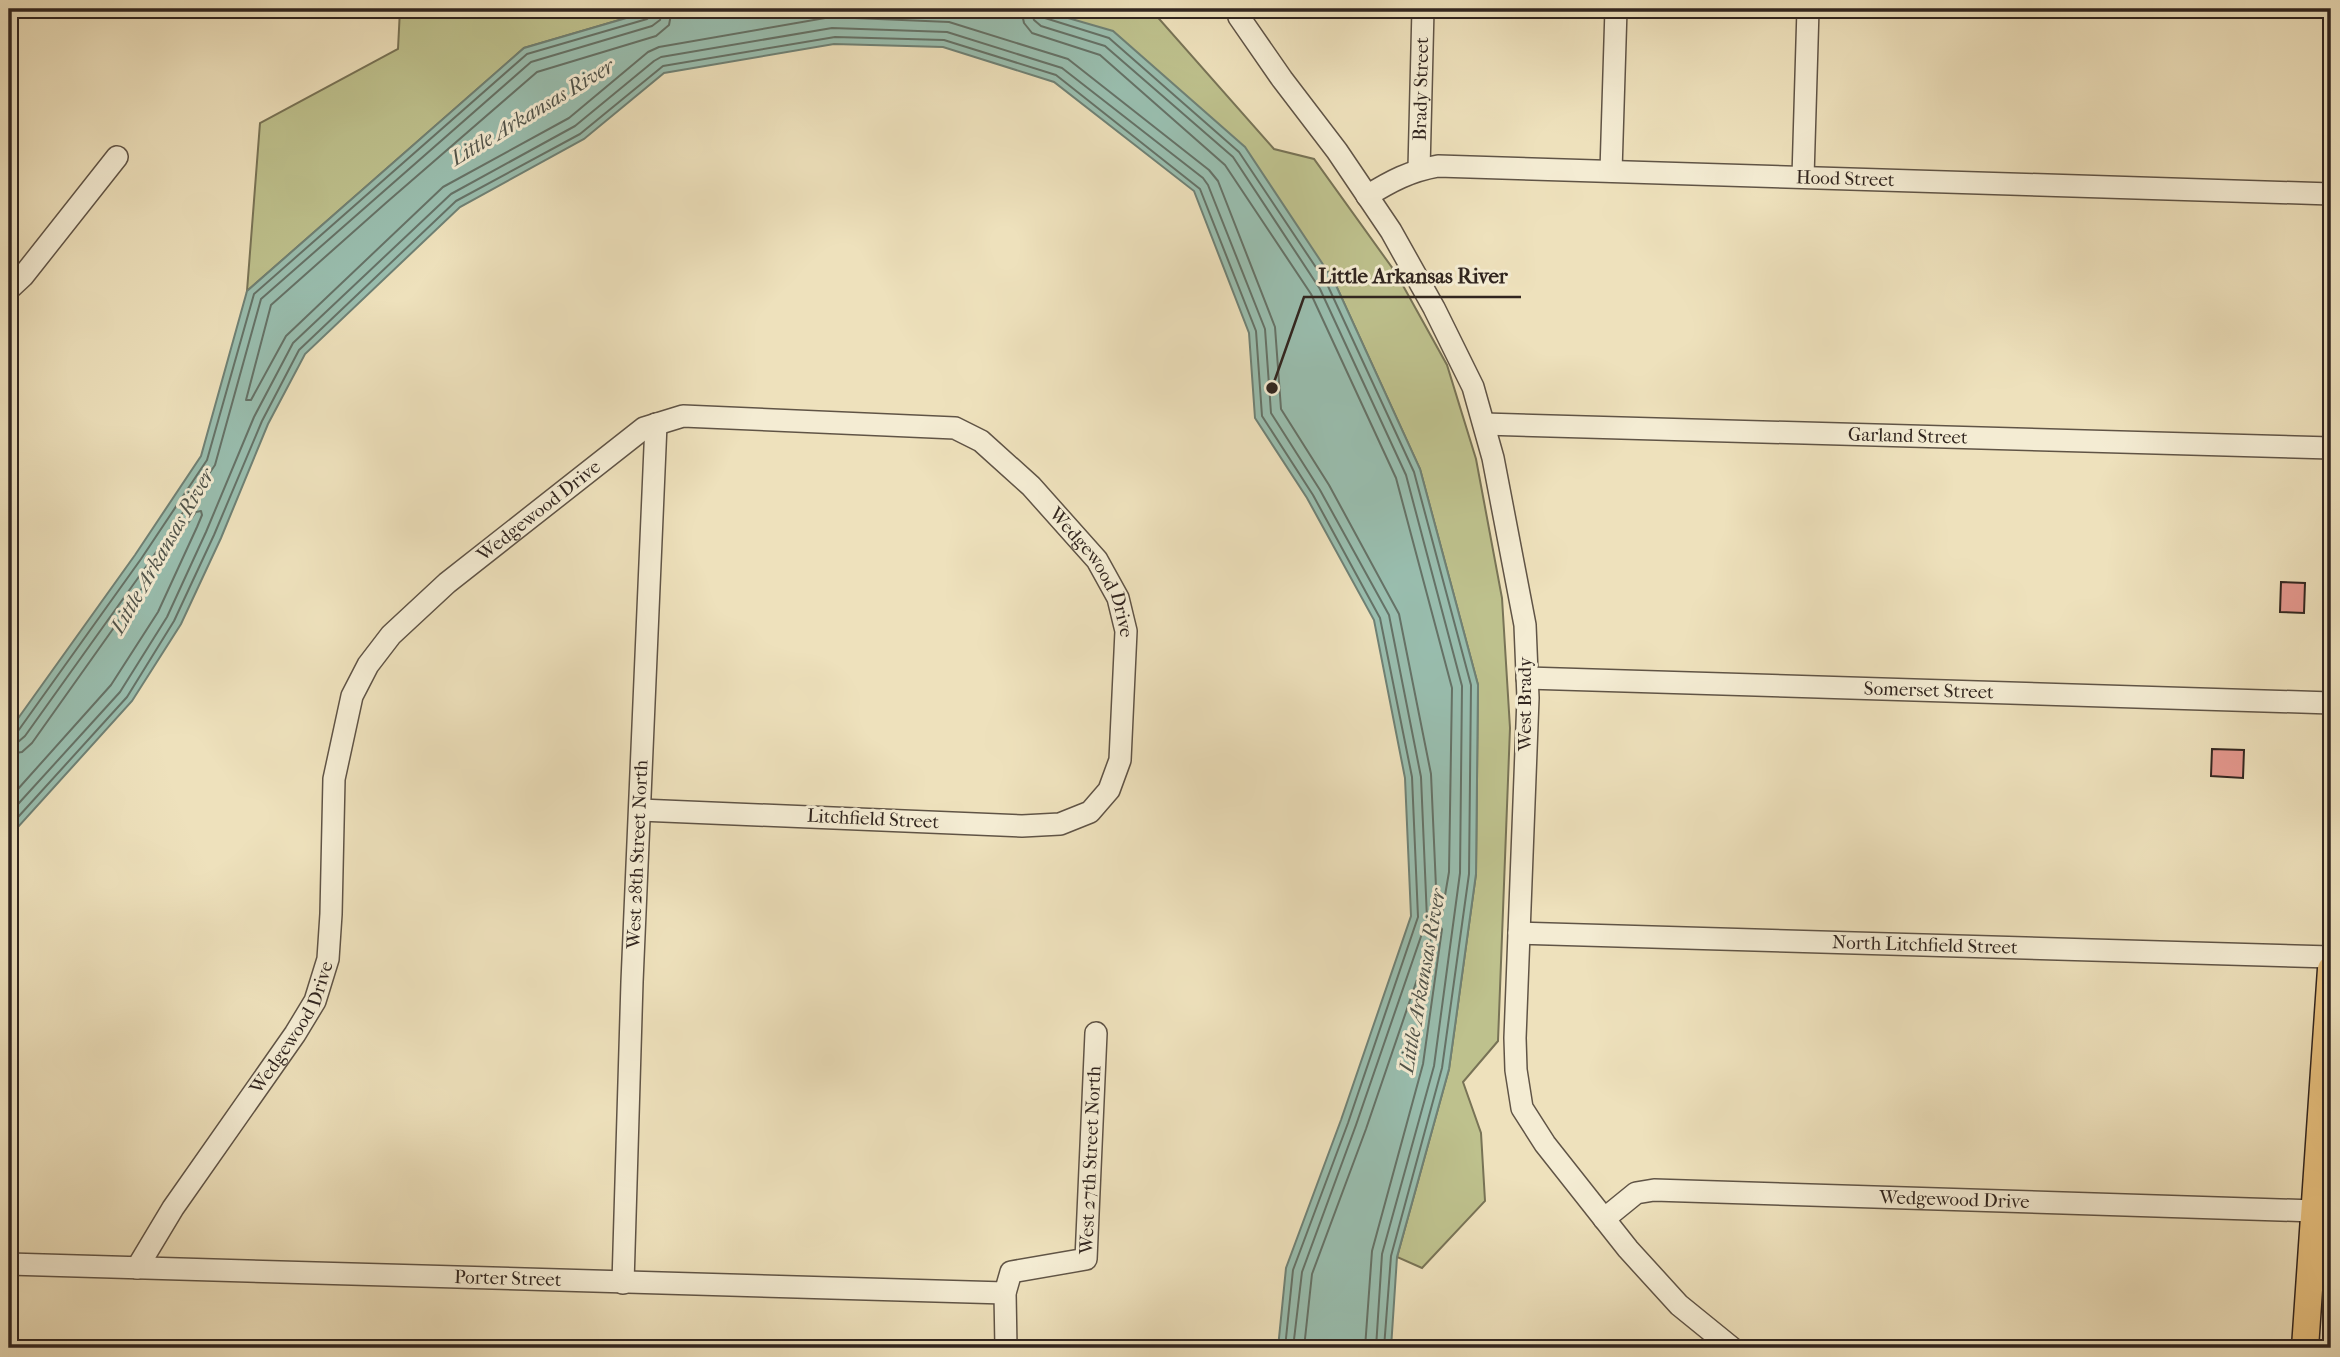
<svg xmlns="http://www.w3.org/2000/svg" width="2340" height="1357" font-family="'IM FELL French Canon',serif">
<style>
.green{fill:#bec18d;stroke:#787356;stroke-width:2}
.water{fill:#99beaf;stroke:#6f8175;stroke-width:2}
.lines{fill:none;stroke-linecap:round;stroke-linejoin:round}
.shore{stroke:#657267;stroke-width:2}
.building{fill:#e6988f;stroke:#31251f;stroke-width:2}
.minor-casing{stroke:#605446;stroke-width:24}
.major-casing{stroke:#31251f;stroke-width:29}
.minor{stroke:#f4ecd3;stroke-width:21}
.major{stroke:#e7c07e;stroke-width:26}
.labels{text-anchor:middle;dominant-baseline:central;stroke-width:6;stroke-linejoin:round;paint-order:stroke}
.street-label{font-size:19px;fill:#31251f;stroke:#f4ecd3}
.water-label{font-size:21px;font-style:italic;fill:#50534a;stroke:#f4ecd3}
.leader{fill:none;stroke:#31251f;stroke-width:2.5}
.callout-dot{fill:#31251f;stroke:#f4ecd3;stroke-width:2.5}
.callout-label{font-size:21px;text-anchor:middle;font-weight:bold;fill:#31251f;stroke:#f4ecd3;stroke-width:6;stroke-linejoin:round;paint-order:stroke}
</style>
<rect width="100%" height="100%" fill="#eee1bc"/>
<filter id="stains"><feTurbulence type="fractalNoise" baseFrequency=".00286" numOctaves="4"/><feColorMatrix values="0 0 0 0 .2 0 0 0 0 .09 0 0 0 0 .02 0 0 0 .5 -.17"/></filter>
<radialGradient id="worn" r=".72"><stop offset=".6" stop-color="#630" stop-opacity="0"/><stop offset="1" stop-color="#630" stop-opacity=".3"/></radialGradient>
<!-- green -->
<g class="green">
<polygon points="400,9 657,9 524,48 247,291 260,123 398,49"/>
<polygon points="1037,9 1147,9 1154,13 1274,149 1314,159 1396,273 1447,365 1476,459 1502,598 1510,728 1498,1041 1463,1082 1481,1133 1485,1201 1422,1268 1397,1257 1449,1069 1476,874 1478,685 1420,469 1334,281"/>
</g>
<!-- water -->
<polygon class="water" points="657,9 1037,9 1113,31 1245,147 1334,281 1420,469 1478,685 1476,874 1449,1069 1397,1257 1391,1348 1278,1348 1286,1268 1341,1120 1411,916 1405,778 1374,620 1307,498 1255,418 1249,333 1194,191 1054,82 943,47 834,44 664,73 584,139 460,207 305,354 268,424 221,538 181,624 132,701 9,837 9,731 135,555 201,456 247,291 524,48"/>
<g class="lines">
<!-- shore -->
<g class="shore">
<polyline points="672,9 669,25 656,36 537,72 387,202 271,305 246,400 251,400 286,336 443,187 569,118 648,52 659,47 831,17 949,22 1068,59 1209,170 1218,181 1275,327 1281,409 1329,485 1399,614 1431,774 1437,910 1442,913 1449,872 1452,688 1396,478 1311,294 1225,165 1100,55 1032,33 1024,23 1021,9"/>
<polyline points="1031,9 1034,20 1041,26 1105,46 1233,157 1320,289 1406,475 1462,686 1460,873 1434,1066 1382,1254 1376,1348"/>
<polyline points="1040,9 1041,14 1045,18 1109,38 1239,152 1327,284 1414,472 1471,685 1469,874 1442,1068 1391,1256 1384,1348"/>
<polyline points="9,734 18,731 141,559 207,460 254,294 527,54 647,19 652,15 653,9"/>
<polyline points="9,743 18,742 25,736 148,564 215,465 261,299 531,62 652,26 660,20 662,9"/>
<polyline points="9,754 22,752 32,743 196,512 201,511 202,515 197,527 158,612 111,685 9,799"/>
<polyline points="9,814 120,692 167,617 206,532 254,417 293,343 451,194 575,126 654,61 661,57 832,28 947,32 1062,68 1203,178 1208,185 1265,329 1271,413 1320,490 1389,615 1421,777 1427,919 1356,1125 1302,1272 1293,1348"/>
<polyline points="9,827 127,697 174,621 214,535 262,421 299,350 456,201 580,134 663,66 835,37 944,40 1056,75 1200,189 1256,331 1262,416 1313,495 1380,618 1412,777 1418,917 1348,1123 1293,1270 1285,1348"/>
<polyline points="1304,1348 1312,1274 1366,1129 1435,927 1439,925 1442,929 1423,1064 1372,1251 1365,1348"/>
</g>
</g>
<!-- building -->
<g class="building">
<polygon points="2281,582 2305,583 2304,613 2280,612"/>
<polygon points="2212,749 2244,750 2243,778 2211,776"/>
</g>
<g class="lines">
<defs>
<g id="minor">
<polyline points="1237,9 1239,17 1282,79 1337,151 1391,231 1434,308 1473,387 1493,458 1525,625 1528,698 1515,1038 1516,1070 1522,1108 1545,1144 1628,1249 1679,1305 1732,1348"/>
<path id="s1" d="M1419,169l4,-160"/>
<polyline points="1611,171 1616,9"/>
<polyline points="1803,177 1808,9"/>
<path id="s2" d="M1367,196c24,-15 43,-25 71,-30l893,28"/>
<polyline points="9,289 23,276 117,157"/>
<path id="s3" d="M1484,424l847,24"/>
<path id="s4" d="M1527,678l804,25"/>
<path id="s5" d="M1519,933l812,24"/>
<path id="s6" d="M1604,1219l32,-26 18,-3 661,21"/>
<path id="s7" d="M9,1264l996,29"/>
<path id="s8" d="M137,1268l36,-60 122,-174 20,-33 13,-42 3,-45 3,-135 18,-83 16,-31 23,-30 56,-52 197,-155 39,-12 272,12 26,13 50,45 66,74 21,38 8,33 -6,129 -11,30 -19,22 -30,12 -38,2 -382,-16"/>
<path id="s9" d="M623,1283l9,-301 24,-558"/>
<path id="s10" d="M1006,1348l-1,-55 6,-21 75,-13 10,-226"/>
</g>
<polyline id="major" points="2305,1348 2331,969"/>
</defs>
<!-- minor casing -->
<use href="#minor" class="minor-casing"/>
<!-- major casing -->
<use href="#major" class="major-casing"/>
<!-- minor -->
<use href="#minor" class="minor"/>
<!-- major -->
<use href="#major" class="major"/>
</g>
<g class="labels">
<!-- street labels -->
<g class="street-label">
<text stroke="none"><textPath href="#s1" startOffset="80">Brady Street</textPath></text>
<text stroke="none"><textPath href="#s2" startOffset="485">Hood Street</textPath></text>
<text stroke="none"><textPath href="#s3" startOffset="424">Garland Street</textPath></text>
<text stroke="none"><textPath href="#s8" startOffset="896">Wedgewood Drive</textPath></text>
<text stroke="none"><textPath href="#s8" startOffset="1547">Wedgewood Drive</textPath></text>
<text stroke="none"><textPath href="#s4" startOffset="402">Somerset Street</textPath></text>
<text transform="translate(1525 704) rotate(-90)">West Brady</text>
<text transform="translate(873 819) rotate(3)">Litchfield Street</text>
<text stroke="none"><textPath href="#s9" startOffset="429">West 28th Street North</textPath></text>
<text stroke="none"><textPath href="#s5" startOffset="406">North Litchfield Street</textPath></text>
<text stroke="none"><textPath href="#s8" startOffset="287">Wedgewood Drive</textPath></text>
<text stroke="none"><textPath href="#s10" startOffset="252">West 27th Street North</textPath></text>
<text stroke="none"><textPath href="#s6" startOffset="360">Wedgewood Drive</textPath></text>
<text stroke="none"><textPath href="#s7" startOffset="499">Porter Street</textPath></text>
</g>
<!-- water labels -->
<g class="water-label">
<text transform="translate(532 112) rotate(-31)">Little Arkansas River</text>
<text transform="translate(162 551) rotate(-60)">Little Arkansas River</text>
<text transform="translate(1422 981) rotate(-80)">Little Arkansas River</text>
</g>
</g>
<!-- callouts -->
<path class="leader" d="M1272 388L1304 297H1521"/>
<circle class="callout-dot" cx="1272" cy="388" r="7"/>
<g class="callout-label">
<text x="1413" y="283">Little Arkansas River</text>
</g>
<!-- margin -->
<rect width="2340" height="1357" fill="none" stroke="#eee1bc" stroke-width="35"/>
<rect x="10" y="10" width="2319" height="1336" fill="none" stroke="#31251f" stroke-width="3.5"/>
<rect x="18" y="18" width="2305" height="1322" fill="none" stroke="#31251f" stroke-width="2"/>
<rect width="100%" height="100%" filter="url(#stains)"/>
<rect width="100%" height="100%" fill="url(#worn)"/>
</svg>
